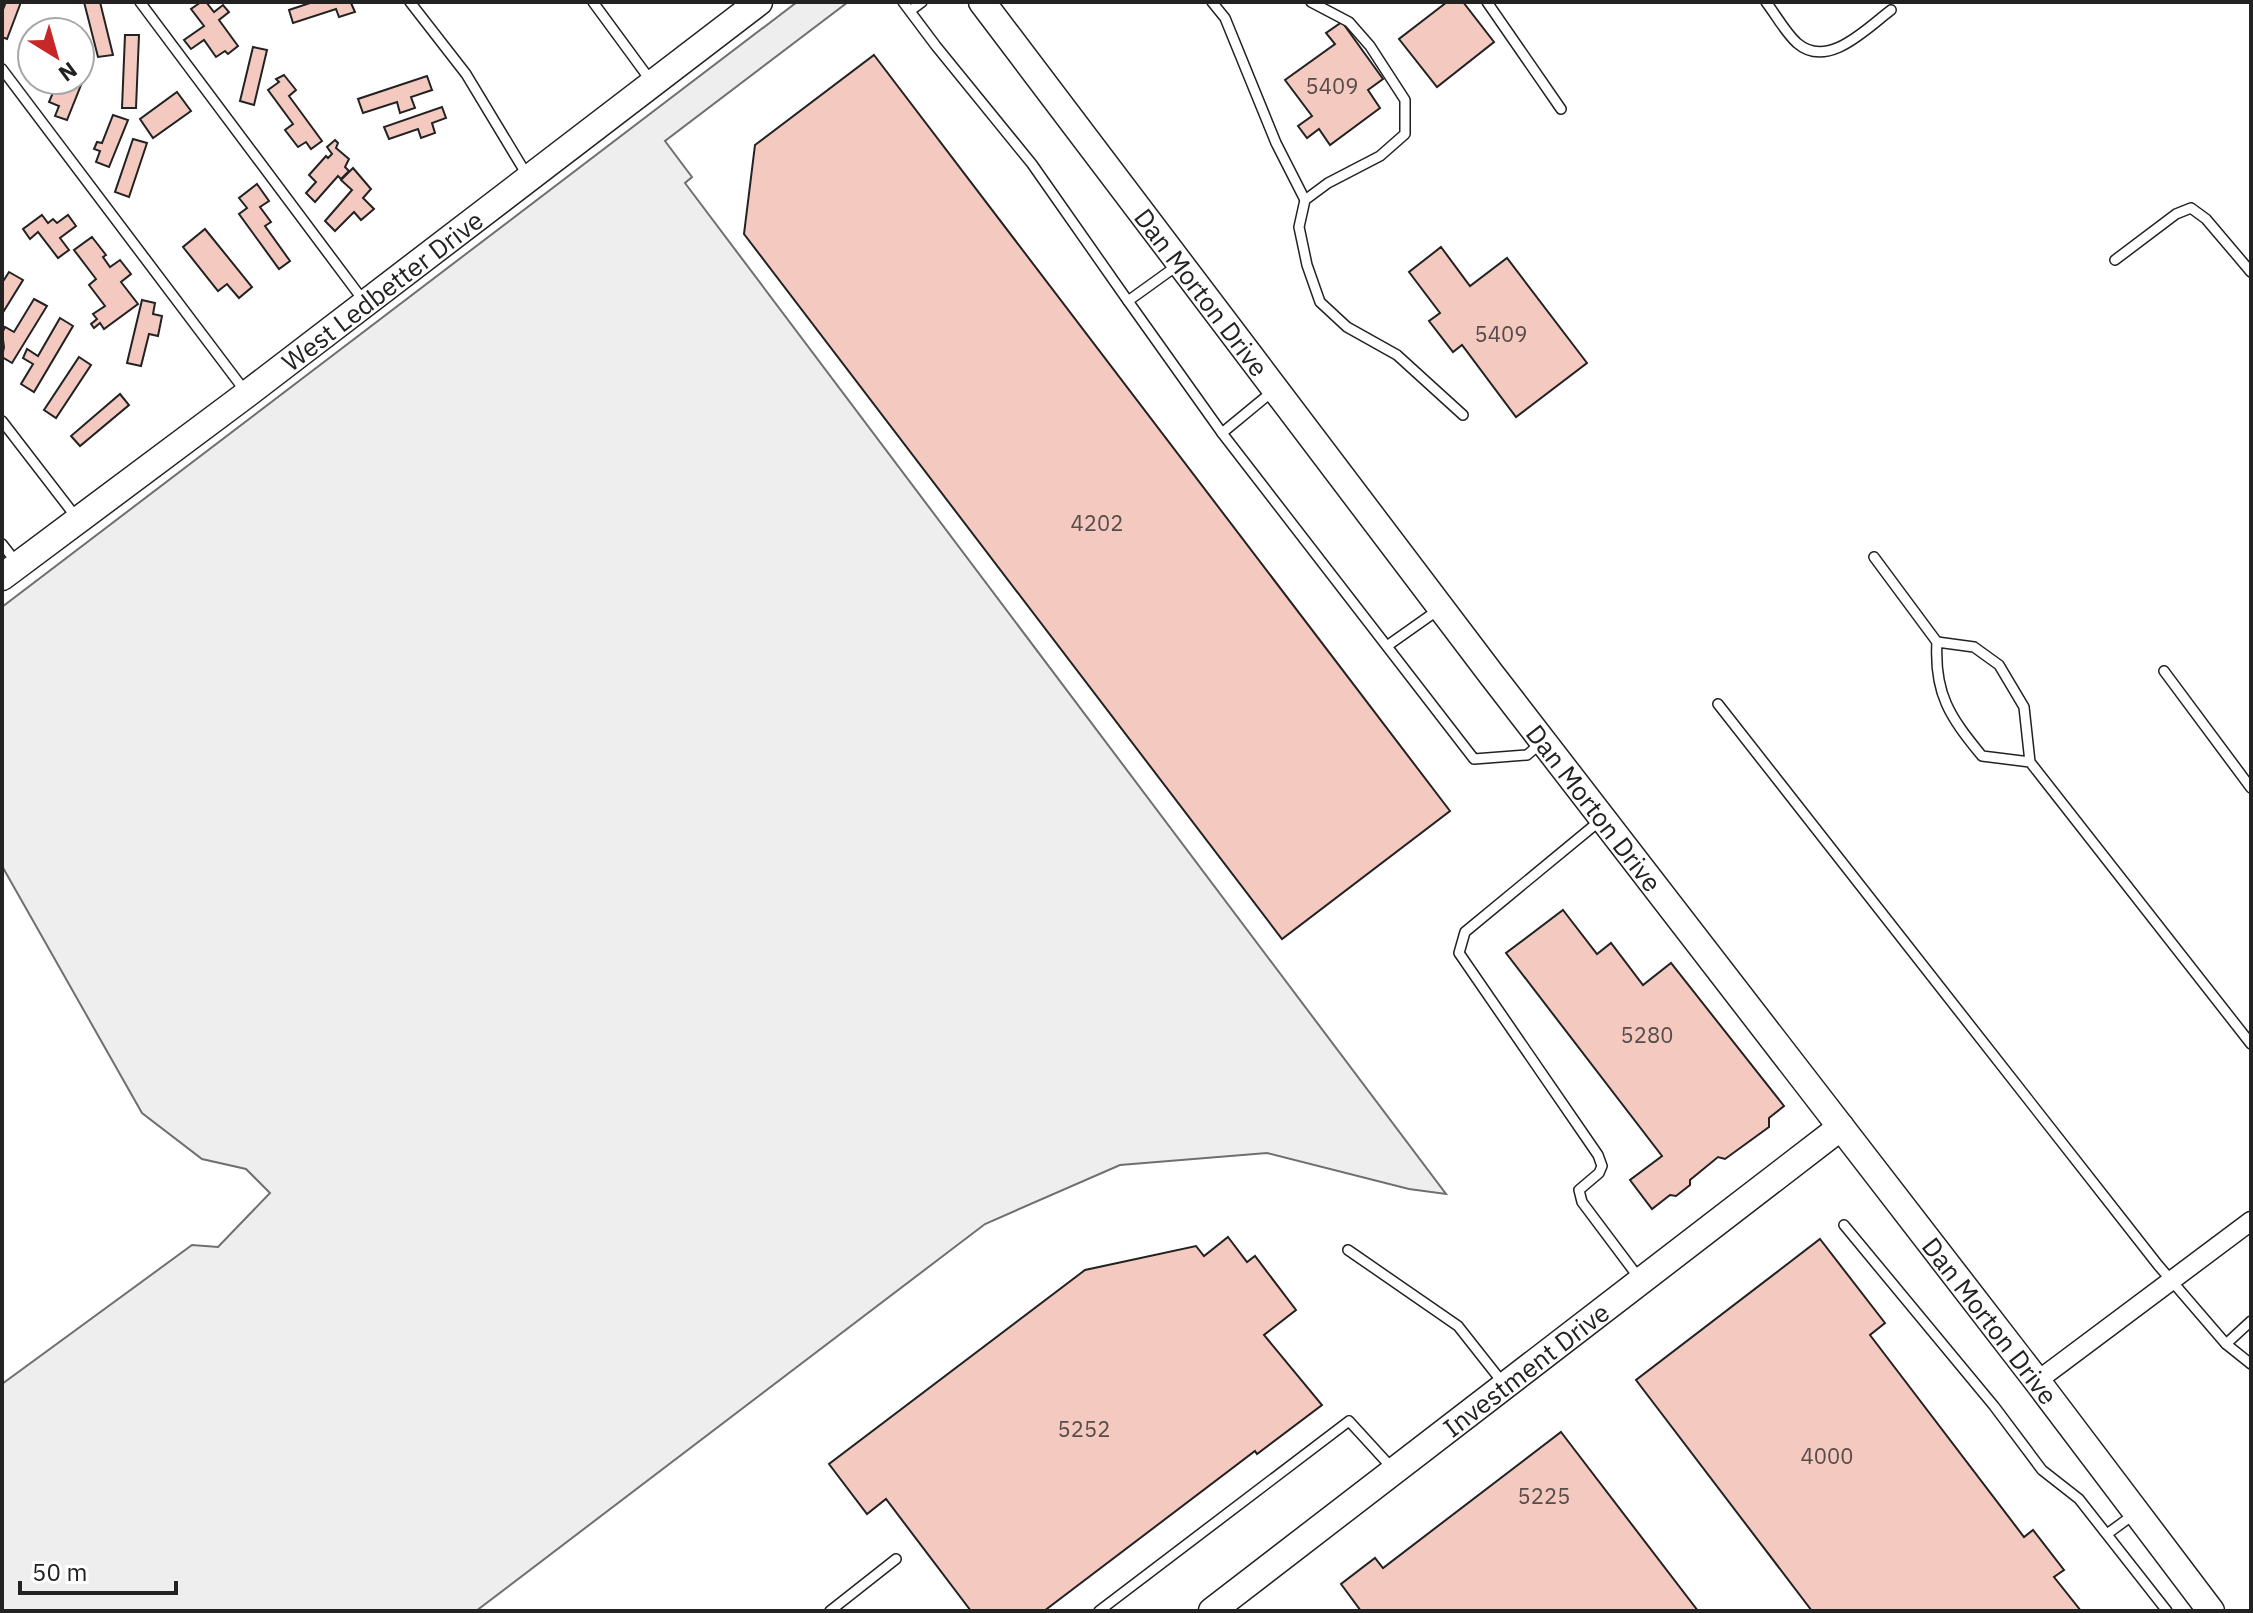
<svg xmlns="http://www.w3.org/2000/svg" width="2253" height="1613" font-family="'IBM Plex Sans',sans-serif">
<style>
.green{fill:#eee;stroke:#6f6f6f;stroke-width:2}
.building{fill:#f3c9c0;stroke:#222;stroke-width:2}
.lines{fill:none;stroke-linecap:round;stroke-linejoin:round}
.lane-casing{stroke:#222;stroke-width:12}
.street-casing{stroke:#222;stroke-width:21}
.secondary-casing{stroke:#222;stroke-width:29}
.lane{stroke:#fff;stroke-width:9}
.street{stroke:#fff;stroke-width:18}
.secondary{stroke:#fff;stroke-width:26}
.labels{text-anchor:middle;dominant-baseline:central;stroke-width:6;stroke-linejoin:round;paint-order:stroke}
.number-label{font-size:22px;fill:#564c4a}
.street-label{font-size:26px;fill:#222;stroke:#fff}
</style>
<rect width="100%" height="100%" fill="#fff"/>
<!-- green -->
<polygon class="green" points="797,2 848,2 665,141 692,177 685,183 1446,1194 1409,1189 1267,1153 1120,1165 985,1224 476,1611 2,1611 2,1384 192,1245 218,1247 270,1193 246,1169 202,1159 142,1113 2,866 2,607"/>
<!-- building -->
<g class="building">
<polygon points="6,2 21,2 7,39 2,37 2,12"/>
<polygon points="84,2 100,2 113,55 98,57"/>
<polygon points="201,2 206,2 214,12 223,5 229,12 219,20 238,46 228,54 225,51 216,57 204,40 191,49 184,40 204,26 191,9"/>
<polygon points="313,2 354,2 351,3 355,12 339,17 336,9 293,23 289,10"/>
<polygon points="1447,2 1463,2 1494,42 1437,87 1399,39"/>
<polygon points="1342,22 1383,79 1368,90 1380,108 1330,145 1319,129 1307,138 1298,126 1312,116 1285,80 1335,44 1326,33"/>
<polygon points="125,35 139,35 136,108 122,108"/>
<polygon points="253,47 267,50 254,105 240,101"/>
<polygon points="874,55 1450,811 1282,939 744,234 755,145"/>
<polygon points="80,62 89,65 67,120 55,116 59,106 49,102 57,83 65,87 68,80 80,80"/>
<polygon points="284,75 296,90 289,96 322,141 311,149 306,142 298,147 285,130 293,124 268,90 279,82 276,79"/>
<polygon points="427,76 432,90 411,97 415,108 400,113 397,102 363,113 358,99"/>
<polygon points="177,92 191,111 153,138 140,119"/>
<polygon points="442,107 446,118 432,123 435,133 421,138 418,129 389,139 384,127"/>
<polygon points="113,115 128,120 109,167 96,162 100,151 94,149 97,142 102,143"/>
<polygon points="133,139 147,143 129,197 115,192"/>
<polygon points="335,140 338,143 336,148 349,159 345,167 349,171 341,179 338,176 315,202 306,193 316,182 309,175 326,156 328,158 332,154 327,147"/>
<polygon points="353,168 371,189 363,198 374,209 361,220 354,212 335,231 325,221 352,190 341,180"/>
<polygon points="257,184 269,201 260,207 271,222 265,226 290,261 279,269 239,214 247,208 239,198"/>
<polygon points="42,215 48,223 53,219 57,223 68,215 76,226 60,238 69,250 58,258 38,232 30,239 23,229"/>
<polygon points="205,229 252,287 239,298 227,284 218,291 183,247"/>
<polygon points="92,237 106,255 103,257 110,267 120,260 131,274 121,282 138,304 104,329 100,323 94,328 91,324 97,319 93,314 105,306 89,285 96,279 74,250"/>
<polygon points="1441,247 1470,286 1507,258 1587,363 1516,417 1462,345 1453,352 1429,321 1440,313 1409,272"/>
<polygon points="9,272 23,280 2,314 2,283"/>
<polygon points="34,299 47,306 12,363 2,357 4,347 2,333 5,327 14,332"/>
<polygon points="142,300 155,303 153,314 162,316 158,336 149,334 141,366 127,363"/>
<polygon points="60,318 73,326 34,392 21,384 33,364 23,358 27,349 38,356"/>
<polygon points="79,357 91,365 56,418 44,410"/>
<polygon points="120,394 129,405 80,446 71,436"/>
<polygon points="1563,910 1597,954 1611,943 1643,985 1671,963 1784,1106 1769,1118 1769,1127 1725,1159 1718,1157 1690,1180 1690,1185 1676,1196 1670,1195 1652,1209 1630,1180 1662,1156 1506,953"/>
<polygon points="1228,1237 1247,1262 1255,1256 1296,1310 1264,1335 1322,1405 1257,1454 1255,1451 1044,1611 971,1611 886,1499 867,1514 829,1464 1085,1270 1196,1246 1204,1256"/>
<polygon points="1820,1239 1885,1323 1870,1335 2024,1537 2033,1530 2064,1570 2054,1577 2081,1611 1812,1611 1636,1380"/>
<polygon points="1561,1432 1698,1611 1361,1611 1341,1584 1375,1558 1383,1568"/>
</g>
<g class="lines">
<defs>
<g id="lane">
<polyline points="140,2 363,300"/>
<polyline points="410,2 466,74 527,175"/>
<polyline points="593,2 651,81"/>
<polyline points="903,2 936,46 1032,164 1128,301"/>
<polyline points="1212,2 1225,18 1276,143 1305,200"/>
<polyline points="1311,2 1349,22 1370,46 1405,100 1405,134 1380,156 1328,183 1305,200 1299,227 1307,265 1320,302 1347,327 1397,355 1463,415"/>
<polyline points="1487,2 1561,109"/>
<path d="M1766,2c10,13 19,30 31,41 31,27 70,-15 94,-33"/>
<polyline points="910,11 922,2"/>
<polyline points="2,69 245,391"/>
<polyline points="2115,260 2176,214 2191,208 2206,219 2251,272"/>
<polyline points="1178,265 1128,301 1222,433"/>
<polyline points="1273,391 1222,433 1474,759 1527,755 1540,744"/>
<polyline points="2,421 76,517"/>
<polyline points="2,544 16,562"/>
<polyline points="1874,557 1937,642"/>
<polyline points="1387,646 1438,610"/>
<polyline points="2164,671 2251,788"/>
<polyline points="1718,704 2158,1265 2226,1344 2251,1364"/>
<path d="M2030,762l-48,-6c-32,-39 -48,-62 -45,-114l37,5 25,18 25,42 6,55 221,282"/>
<polyline points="1602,819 1465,932 1459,953 1598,1155 1602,1166 1599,1173 1579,1190 1582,1202 1639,1278"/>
<polyline points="1844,1225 1994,1406 2042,1470 2079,1499 2167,1611"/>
<polyline points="1348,1250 1458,1326 1503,1383"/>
<polyline points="2226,1344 2251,1321"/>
<polyline points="2107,1534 2133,1515"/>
<polyline points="830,1611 896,1559"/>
<polyline points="1099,1611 1349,1421 1392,1468"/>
</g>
<polyline id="street" points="2037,1381 2251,1221"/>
<g id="secondary">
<path id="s1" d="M982,2l509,672 546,707 174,230"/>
<path id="s2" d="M2,577l245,-183 512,-392"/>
<path id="s3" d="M1212,1611l629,-484"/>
</g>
</defs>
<!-- lane casing -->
<use href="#lane" class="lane-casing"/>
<!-- street casing -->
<use href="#street" class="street-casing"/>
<!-- secondary casing -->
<use href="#secondary" class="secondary-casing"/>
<!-- lane -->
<use href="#lane" class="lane"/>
<!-- street -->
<use href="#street" class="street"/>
<!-- secondary -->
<use href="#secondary" class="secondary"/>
</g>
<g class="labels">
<!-- number labels -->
<g class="number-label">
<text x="1332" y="85">5409</text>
<text x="1501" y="333">5409</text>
<text x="1097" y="522">4202</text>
<text x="1647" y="1034">5280</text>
<text x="1084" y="1428">5252</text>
<text x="1827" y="1455">4000</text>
<text x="1544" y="1495">5225</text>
</g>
<!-- street labels -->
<g class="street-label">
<text stroke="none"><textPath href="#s2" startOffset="476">West Ledbetter Drive</textPath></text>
<text stroke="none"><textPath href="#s1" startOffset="364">Dan Morton Drive</textPath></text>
<text stroke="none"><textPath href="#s1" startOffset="1012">Dan Morton Drive</textPath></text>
<text stroke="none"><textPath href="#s1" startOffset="1660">Dan Morton Drive</textPath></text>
<text stroke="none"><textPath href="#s3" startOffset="396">Investment Drive</textPath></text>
</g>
</g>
<!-- border -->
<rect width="2253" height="1613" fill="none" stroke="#222222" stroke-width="8"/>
<!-- north arrow -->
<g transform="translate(56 56) rotate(143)"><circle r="38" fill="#ffffff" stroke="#a7a7a7" stroke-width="2"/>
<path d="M0-6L14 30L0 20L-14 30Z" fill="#c62828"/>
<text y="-12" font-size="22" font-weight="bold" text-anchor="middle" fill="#222222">N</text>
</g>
<!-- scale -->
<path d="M20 1581v12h156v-12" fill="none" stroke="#222222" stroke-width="4"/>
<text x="32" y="1581" font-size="24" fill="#222222" stroke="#ffffff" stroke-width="6" paint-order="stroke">50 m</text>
</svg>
